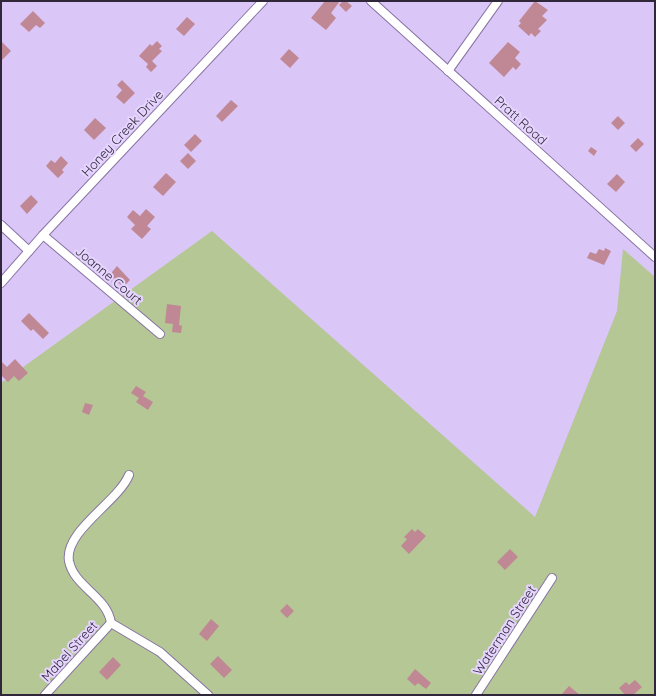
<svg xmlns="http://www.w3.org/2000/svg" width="656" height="696" font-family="Quicksand,sans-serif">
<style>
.green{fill:#b5c795}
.building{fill:#c08794}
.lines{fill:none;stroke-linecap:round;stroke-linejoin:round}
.street-casing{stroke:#8774a2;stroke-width:10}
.street{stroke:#fff;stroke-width:8}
.labels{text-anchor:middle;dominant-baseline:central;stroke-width:4;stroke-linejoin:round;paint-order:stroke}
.street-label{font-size:13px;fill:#30273a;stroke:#e6d5fe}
</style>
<rect width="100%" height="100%" fill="#dbc6f8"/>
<!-- green -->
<polygon class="green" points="212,231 535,517 617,311 623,249 655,277 655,695 1,695 1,383"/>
<!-- building -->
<g class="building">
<polygon points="325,1 340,1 331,13 336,18 326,30 311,18"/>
<polygon points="343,1 346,1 352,6 346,12 339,5"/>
<polygon points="535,1 548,10 542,16 547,20 538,29 541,31 535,37 531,33 529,36 518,26 521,23 519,21"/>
<polygon points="33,11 45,23 40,28 36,25 29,32 20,24"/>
<polygon points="187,17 195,24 184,36 176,29"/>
<polygon points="1,41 11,51 1,61"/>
<polygon points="157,41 162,46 159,49 162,51 152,61 157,66 151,72 146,67 148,64 139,56 150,44 152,46"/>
<polygon points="508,42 520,52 515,58 521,64 516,70 513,67 504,77 489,63"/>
<polygon points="289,49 299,58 290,68 280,59"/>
<polygon points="122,80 135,93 124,104 116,97 122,90 117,85"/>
<polygon points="231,100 238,106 222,122 216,116"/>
<polygon points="618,116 625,123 618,130 611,123"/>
<polygon points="95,118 106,128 94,140 84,130"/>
<polygon points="195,134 202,141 191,152 184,145"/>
<polygon points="638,138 644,144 636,152 630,146"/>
<polygon points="591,147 597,151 594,156 588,151"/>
<polygon points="188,153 196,161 188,169 180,161"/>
<polygon points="61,156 68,163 62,170 64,172 58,178 46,166 51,160 55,163"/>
<polygon points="166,173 176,182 163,196 153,187"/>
<polygon points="617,174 625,182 616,192 607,184"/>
<polygon points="31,195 38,202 27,214 20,206"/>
<polygon points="146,209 155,217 147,226 151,229 142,239 131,229 135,225 127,217 133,210 140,216"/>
<polygon points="605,248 611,251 604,265 587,258 590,252 596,254 599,249 604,251"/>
<polygon points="117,266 130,280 123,287 114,278 111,282 107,278"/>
<polygon points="167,304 181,306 179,325 182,326 181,333 172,332 173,324 165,323"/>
<polygon points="29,313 49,333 43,339 33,329 31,331 21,321"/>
<polygon points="15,359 28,373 19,381 14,376 8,382 1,375 1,361 7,367"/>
<polygon points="136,386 146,392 143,396 153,402 148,410 136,402 139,398 131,393"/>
<polygon points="85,403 93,405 89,415 82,412"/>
<polygon points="412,529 415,532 418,529 426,536 409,554 401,546 407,539 404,537"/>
<polygon points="510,549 518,557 505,570 497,562"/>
<polygon points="287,604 294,611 287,618 280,611"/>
<polygon points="211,619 219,626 207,641 199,634"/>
<polygon points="218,656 232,670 224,678 210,664"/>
<polygon points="113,657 121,665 107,680 99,672"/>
<polygon points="415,669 431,683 426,689 418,683 415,686 407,679"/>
<polygon points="635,680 642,687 633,695 625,695 619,688 626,682 629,685"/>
<polygon points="569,686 580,695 561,695"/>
</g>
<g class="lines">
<defs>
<g id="street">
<polyline points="371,1 655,257"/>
<polyline points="448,71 498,1"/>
<polyline points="1,225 29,251"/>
<polyline points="43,235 160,334"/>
<polyline points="1,283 43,235 263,1"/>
<path d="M129,475c-11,27 -65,56 -60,86 5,26 38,35 42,62l49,29 48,43"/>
<polyline points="45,695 111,623"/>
<polyline points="476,695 552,578"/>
</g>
</defs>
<!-- street casing -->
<use href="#street" class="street-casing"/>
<!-- street -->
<use href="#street" class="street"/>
</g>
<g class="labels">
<!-- street labels -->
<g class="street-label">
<text transform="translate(521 120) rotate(42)">Pratt Road</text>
<text transform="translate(122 133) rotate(-47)">Honey Creek Drive</text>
<text transform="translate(109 275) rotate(40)">Joanne Court</text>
<text transform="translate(504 630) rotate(-57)">Waterman Street</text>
<text transform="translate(69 651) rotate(-48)">Mabel Street</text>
</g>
</g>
<!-- border -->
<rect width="656" height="696" fill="none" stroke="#30273a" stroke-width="4"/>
</svg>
